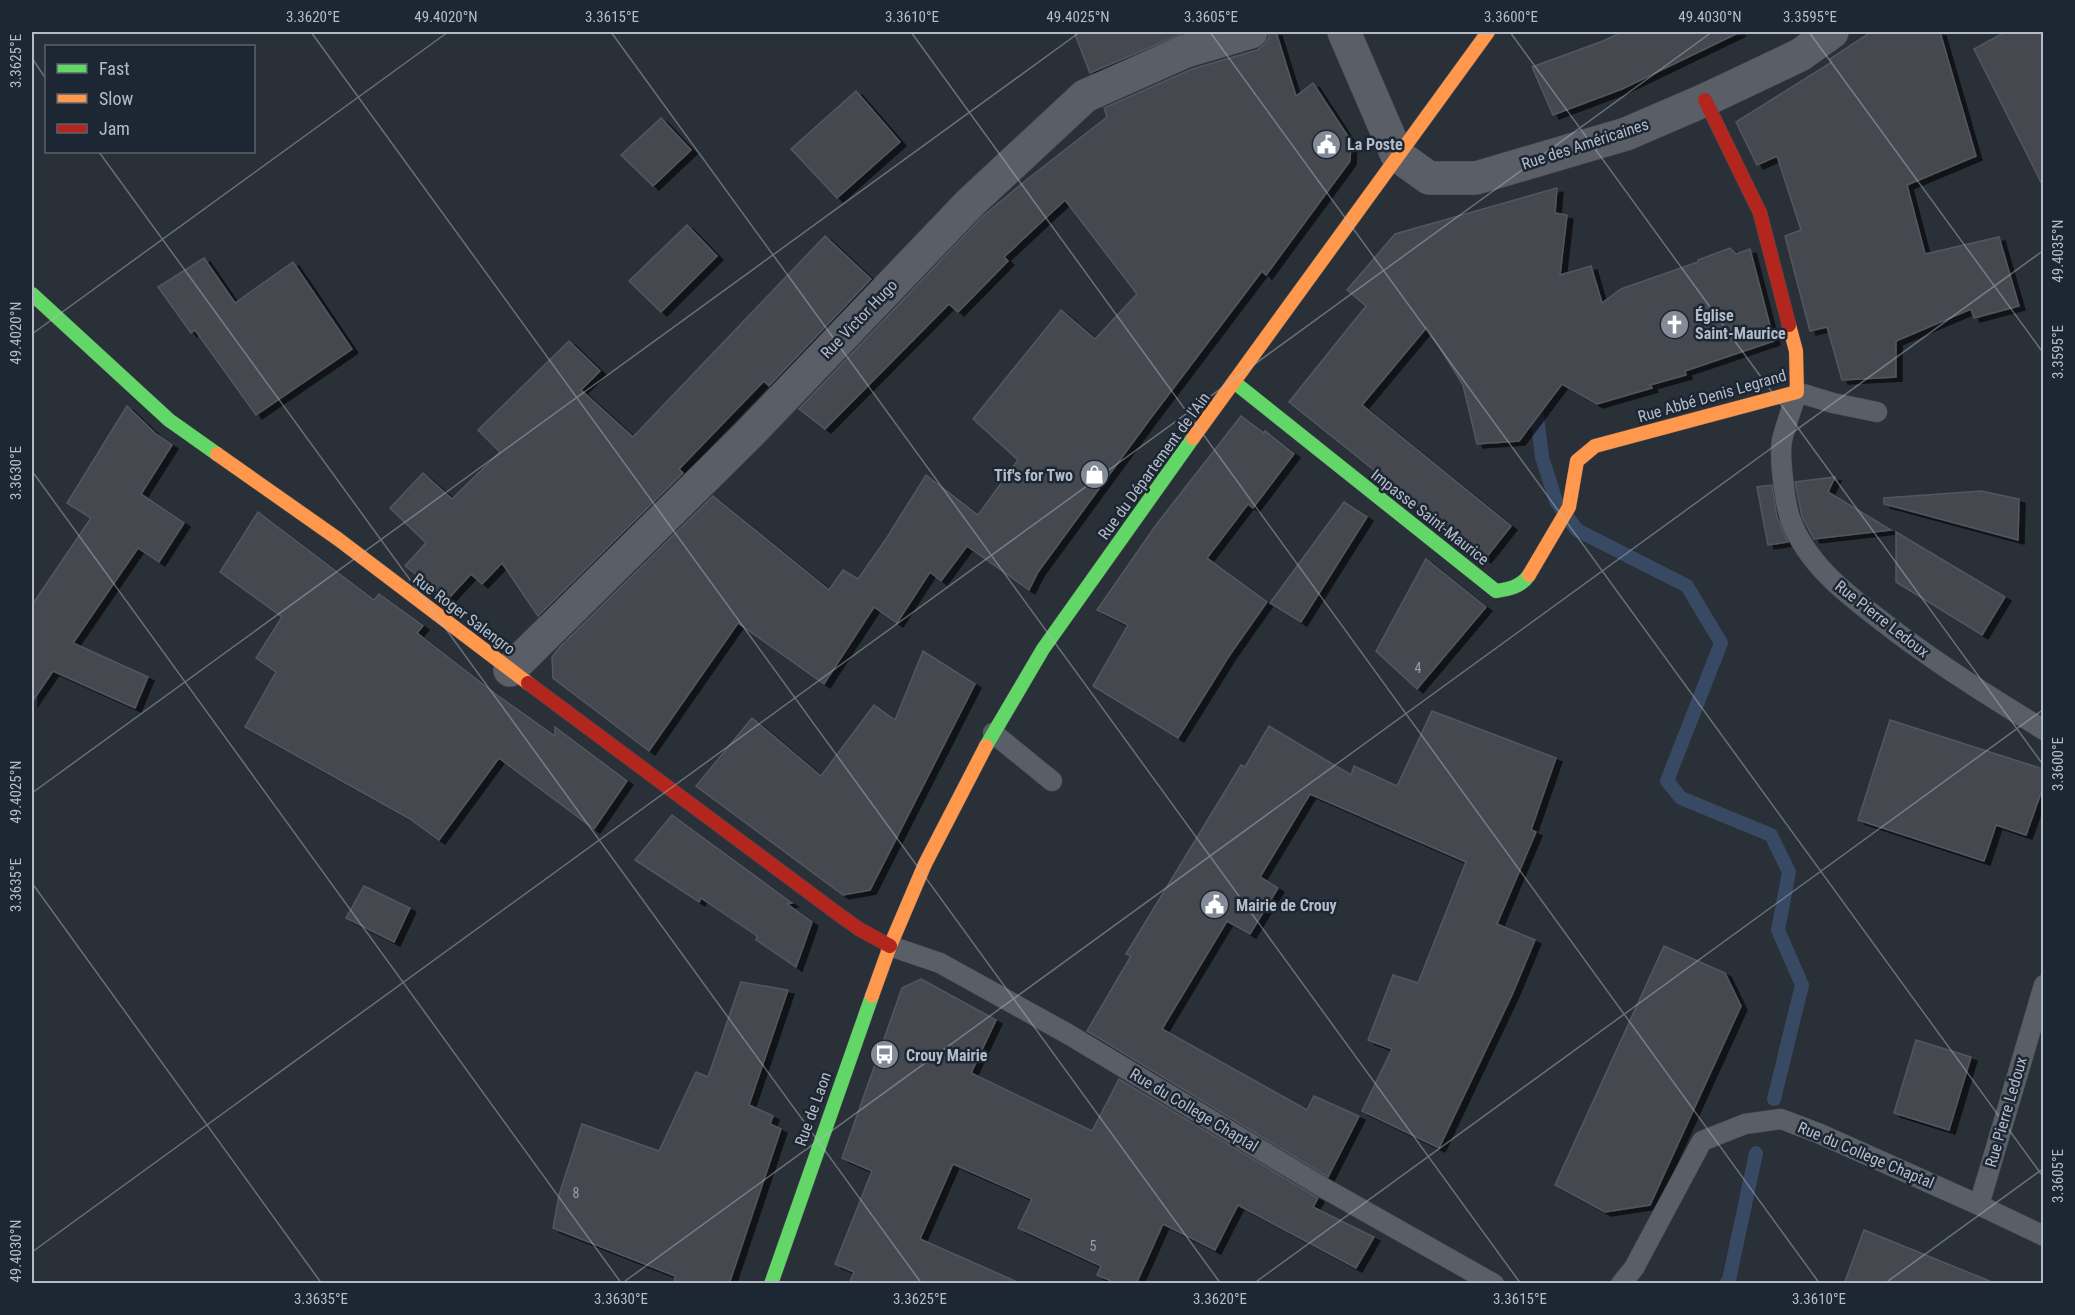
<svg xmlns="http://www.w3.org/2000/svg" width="2075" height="1315" font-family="'Roboto Condensed',sans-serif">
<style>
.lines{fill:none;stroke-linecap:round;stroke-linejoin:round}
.stream{stroke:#384963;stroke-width:14}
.building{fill:#444950;stroke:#52575f;stroke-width:1.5;filter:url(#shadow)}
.lane-casing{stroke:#484c53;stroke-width:21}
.street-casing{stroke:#484c53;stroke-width:34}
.fast-casing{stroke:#484c53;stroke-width:15}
.slow-casing{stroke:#484c53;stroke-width:15}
.jam-casing{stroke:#484c53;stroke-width:15}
.lane{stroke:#5a5e66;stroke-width:20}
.street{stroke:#5a5e66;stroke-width:33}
.fast{stroke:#63d668;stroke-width:14}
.slow{stroke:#ff974d;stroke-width:14}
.jam{stroke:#b3261e;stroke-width:14}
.ticks{fill:none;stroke:#b4bcc9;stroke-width:1.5;stroke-opacity:0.45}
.labels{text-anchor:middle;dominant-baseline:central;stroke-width:5;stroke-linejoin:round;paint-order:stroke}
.number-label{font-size:14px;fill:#989fab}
.poi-label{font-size:16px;font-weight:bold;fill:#b4bcc9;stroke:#1d2633;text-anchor:start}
.street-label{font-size:16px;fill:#b4bcc9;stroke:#1d2633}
.neatline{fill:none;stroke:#b4bcc9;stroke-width:2}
.ticks-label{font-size:15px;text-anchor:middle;fill:#b4bcc9}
</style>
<defs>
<filter id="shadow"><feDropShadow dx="6" dy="4" stdDeviation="0" flood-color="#0009"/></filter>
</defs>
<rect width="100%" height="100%" fill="#2a3038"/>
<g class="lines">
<!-- stream -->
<g class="stream">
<polyline points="1535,401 1542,457 1556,501 1577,530 1687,586 1721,643 1667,781 1681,798 1771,835 1789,872 1778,930 1802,985 1774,1099"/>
<polyline points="1726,1284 1729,1280 1756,1153"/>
</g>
</g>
<!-- building -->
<g class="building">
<polygon points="1074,32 1186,32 1090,73"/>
<polygon points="1269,32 1276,32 1296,96 1313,83 1351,141 1350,161 1266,275 1262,271 1150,419 1038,572 1029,590 967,546 941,581 930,572 897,623 874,607 824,684 738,623 649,751 553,678 552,657 560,647 713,496 829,590 843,570 858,579 886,539 926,475 978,515 1018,460 973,419 1061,310 1095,339 1137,294 1065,200 1004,257 1008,261 958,312 949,304 825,429 799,409 983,216 1030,177 1107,117 1104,108 1192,69 1257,50 1265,44 1269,37"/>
<polygon points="1622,32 1740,32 1622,89 1553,115 1532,67 1603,41"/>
<polygon points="1871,32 1940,32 1976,156 1907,185 1925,254 1999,237 2019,306 1974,318 1971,309 1896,341 1896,377 1842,380 1827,327 1810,331 1785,236 1801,230 1777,156 1757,165 1736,122 1832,62 1830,59"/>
<polygon points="2005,32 2043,32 2043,186 1974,49"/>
<polygon points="856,91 900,142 837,198 791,149"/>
<polygon points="661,118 691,150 653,186 621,155"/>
<polygon points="1557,188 1555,213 1567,215 1560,275 1591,266 1602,303 1621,289 1698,262 1698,260 1730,248 1736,254 1750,249 1774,341 1685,371 1686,375 1650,385 1652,388 1597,404 1562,384 1519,441 1477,444 1463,385 1427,327 1362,405 1511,526 1485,559 1289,402 1366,306 1347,290 1395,234"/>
<polygon points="687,225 717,256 661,312 629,281"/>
<polygon points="825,236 871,279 769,386 764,381 679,469 683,473 538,616 502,563 482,584 471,574 448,599 405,566 426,543 390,508 423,473 452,499 500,452 478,430 569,341 600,371 581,390 633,437"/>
<polygon points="204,258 235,303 293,262 352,349 256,415 195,330 191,333 158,287"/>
<polygon points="127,406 156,434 172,445 141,494 184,523 159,562 138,548 73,643 148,677 135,708 53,671 32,702 32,605 91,518 67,503"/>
<polygon points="1241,416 1264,433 1265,431 1294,454 1253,508 1248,504 1207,558 1267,602 1229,656 1178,738 1093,686 1128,625 1097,610 1156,525"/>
<polygon points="1835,477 1828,492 1891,530 1814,539 1802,517 1795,482"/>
<polygon points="1772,485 1777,517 1788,542 1768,545 1757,487"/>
<polygon points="1981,491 2019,499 2018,540 1884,504 1884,498"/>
<polygon points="1344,502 1367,517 1301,622 1270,603"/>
<polygon points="258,512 374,600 379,594 423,626 417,633 497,695 555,736 555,727 627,781 594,829 499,758 439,840 410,819 245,727 276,672 256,658 282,617 220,572"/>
<polygon points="1896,532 2005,597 1982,635 1896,582"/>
<polygon points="1426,559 1486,607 1417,689 1376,651"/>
<polygon points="923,651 975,684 870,890 843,895 696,786 752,718 821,776 874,705 895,720"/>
<polygon points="1432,711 1556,758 1531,830 1536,832 1497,924 1535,940 1512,995 1439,1148 1362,1111 1392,1049 1368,1040 1393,975 1418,983 1466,862 1310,794 1260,877 1278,888 1250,934 1227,921 1162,1029 1307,1110 1314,1096 1359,1116 1328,1177 1087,1031 1131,956 1126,954 1241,765 1245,767 1269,726 1351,775 1354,766 1397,786"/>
<polygon points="1890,720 2043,769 2043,787 2026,835 1996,825 1984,861 1858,820"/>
<polygon points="672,815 792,903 787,904 812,922 796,967 756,940 757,936 701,898 699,902 635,860"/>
<polygon points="364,886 410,908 394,942 346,918"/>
<polygon points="1664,946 1725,973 1741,1006 1650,1205 1605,1212 1555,1185"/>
<polygon points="921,979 996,1020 971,1073 1092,1131 1119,1079 1318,1198 1313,1207 1374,1237 1356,1268 1238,1205 1215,1250 1163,1224 1136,1284 1119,1284 1097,1275 1101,1266 1018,1228 1032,1199 953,1164 920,1239 1022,1284 849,1284 854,1272 835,1264 872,1171 842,1158 902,988"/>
<polygon points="741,982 788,990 749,1105 773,1116 770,1124 781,1129 729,1284 674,1284 675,1276 553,1228 559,1195 582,1124 659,1151 696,1072 708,1077"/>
<polygon points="1916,1040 1971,1057 1949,1130 1894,1113"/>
<polygon points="1864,1230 1992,1282 1992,1284 1844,1284"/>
</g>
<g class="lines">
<defs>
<g id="lane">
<path d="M1877,412l-44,-9 -36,-11c-5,16 -11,32 -15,48 -3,17 3,65 9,81 19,49 65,80 105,111 48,36 96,66 148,98"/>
<polyline points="993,733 1052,781"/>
<polyline points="890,946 940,963 1068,1034 1324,1188 1494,1284"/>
<polyline points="1979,1205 2044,985"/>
<polyline points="1621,1284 1634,1268 1702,1141 1745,1124 1781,1119 1818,1133 1979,1205 2044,1236"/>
</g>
<g id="street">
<polyline points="1344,32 1397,155 1429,178 1476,178 1626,134 1705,100 1800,55 1832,32"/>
<polyline points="510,670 748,435 970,203 1085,96 1186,51 1251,32"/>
</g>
<g id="fast">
<polyline points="32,294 169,420 217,454"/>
<path d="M1234,382l262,209c13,-2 25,-4 33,-16"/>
<polyline points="986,746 1043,649 1193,438"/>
<polyline points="771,1284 872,996"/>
</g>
<g id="slow">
<polyline points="1193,438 1488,32"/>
<polyline points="217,454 338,539 528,683"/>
<polyline points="1529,575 1569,507 1577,461 1595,446 1797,392 1796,351 1789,325"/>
<polyline points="872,996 890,946 925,864 986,746"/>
</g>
<g id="jam">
<polyline points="1705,100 1760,213 1789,325"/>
<polyline points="528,683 838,914 859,929 890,946"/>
</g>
</defs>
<!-- lane casing -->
<use href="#lane" class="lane-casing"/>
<!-- street casing -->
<use href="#street" class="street-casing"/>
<!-- fast casing -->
<use href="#fast" class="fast-casing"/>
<!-- slow casing -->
<use href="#slow" class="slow-casing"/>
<!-- jam casing -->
<use href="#jam" class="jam-casing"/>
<!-- lane -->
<use href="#lane" class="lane"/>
<!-- street -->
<use href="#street" class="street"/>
<!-- fast -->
<use href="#fast" class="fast"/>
<!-- slow -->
<use href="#slow" class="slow"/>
<!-- jam -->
<use href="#jam" class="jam"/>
</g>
<!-- ticks -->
<path class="ticks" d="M311,32l910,1252M611,32l910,1252M911,32l909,1252M1210,32l834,1146M1510,32l534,734M1809,32l235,322M32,58l14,21M99,152l823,1132M32,334l416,-302M32,471l590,813M32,793l1048,-761M32,883l290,401M32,1252l1680,-1220M621,1284l1423,-1034M1253,1284l791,-575M1884,1284l160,-116"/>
<!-- icons -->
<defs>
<symbol id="civic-disc" viewBox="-11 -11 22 22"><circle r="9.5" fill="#848b96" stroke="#1d2633"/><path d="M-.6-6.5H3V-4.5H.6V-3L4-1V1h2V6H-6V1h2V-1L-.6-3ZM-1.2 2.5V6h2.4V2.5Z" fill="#fff"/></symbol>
<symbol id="church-disc" viewBox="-11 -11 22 22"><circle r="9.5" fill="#848b96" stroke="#1d2633"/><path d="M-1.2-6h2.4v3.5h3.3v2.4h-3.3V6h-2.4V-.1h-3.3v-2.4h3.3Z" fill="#fff"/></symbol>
<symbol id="shop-disc" viewBox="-11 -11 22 22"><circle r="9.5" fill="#848b96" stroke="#1d2633"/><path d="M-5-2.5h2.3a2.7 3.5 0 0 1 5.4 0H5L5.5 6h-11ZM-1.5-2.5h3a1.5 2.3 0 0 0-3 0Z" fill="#fff"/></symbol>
<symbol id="bus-disc" viewBox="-11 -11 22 22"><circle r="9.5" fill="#848b96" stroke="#1d2633"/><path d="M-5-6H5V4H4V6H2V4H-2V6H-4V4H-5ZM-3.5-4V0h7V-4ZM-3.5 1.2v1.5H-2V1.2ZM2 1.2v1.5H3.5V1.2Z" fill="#fff"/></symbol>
</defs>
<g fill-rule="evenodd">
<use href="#civic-disc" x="1310" y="128" width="33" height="33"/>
<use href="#church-disc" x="1658" y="308" width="33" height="33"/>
<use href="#shop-disc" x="1078" y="458" width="33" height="33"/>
<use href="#civic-disc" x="1198" y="888" width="33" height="33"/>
<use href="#bus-disc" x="868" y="1038" width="33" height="33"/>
</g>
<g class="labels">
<!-- number labels -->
<g class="number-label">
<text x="1418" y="668">4</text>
<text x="576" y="1193">8</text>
<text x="1093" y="1246">5</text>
</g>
<!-- poi labels -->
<g class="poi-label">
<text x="1347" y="144">La Poste</text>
<text x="1695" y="315">Église<tspan x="1695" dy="18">Saint-Maurice</tspan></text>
<text x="1073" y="475" text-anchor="end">Tif's for Two</text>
<text x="1236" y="905">Mairie de Crouy</text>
<text x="906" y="1055">Crouy Mairie</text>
</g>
<!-- street labels -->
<g class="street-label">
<text transform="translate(1585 144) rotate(-18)">Rue des Américaines</text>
<text transform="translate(859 319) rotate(-46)">Rue Victor Hugo</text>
<text transform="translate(1712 396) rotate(-16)">Rue Abbé Denis Legrand</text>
<text transform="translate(1154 466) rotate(-54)">Rue du Département de l'Ain</text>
<text transform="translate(1430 517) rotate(38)">Impasse Saint-Maurice</text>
<text transform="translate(464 614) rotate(37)">Rue Roger Salengro</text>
<text transform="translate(1882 619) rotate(38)">Rue Pierre Ledoux</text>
<text transform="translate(813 1109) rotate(-70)">Rue de Laon</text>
<text transform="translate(1194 1110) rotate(31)">Rue du College Chaptal</text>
<text transform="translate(2006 1112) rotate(-74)">Rue Pierre Ledoux</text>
<text transform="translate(1866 1155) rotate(23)">Rue du College Chaptal</text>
</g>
</g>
<!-- border -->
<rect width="2075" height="1315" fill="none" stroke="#1d2633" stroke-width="66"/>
<!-- legend -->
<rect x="45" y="45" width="210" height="108" fill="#1d2633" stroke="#59626f" stroke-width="1.5"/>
<rect x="57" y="64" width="30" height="9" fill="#63d668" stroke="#59626f" stroke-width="1.5"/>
<text x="99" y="75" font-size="18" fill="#b4bcc9">Fast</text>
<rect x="57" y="94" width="30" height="9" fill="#ff974d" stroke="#59626f" stroke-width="1.5"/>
<text x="99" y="105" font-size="18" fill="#b4bcc9">Slow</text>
<rect x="57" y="124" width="30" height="9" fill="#b3261e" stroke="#59626f" stroke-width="1.5"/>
<text x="99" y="135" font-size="18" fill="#b4bcc9">Jam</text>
<rect x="33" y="33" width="2009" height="1249" class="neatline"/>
<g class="ticks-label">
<text x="313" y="22">3.3620°E</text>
<text x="446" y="22">49.4020°N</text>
<text x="612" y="22">3.3615°E</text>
<text x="912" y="22">3.3610°E</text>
<text x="1078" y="22">49.4025°N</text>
<text x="1211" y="22">3.3605°E</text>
<text x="1511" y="22">3.3600°E</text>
<text x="1710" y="22">49.4030°N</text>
<text x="1810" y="22">3.3595°E</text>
<text transform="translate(16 61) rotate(-90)" y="5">3.3625°E</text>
<text transform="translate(2058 251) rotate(-90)" y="5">49.4035°N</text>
<text transform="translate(16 333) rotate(-90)" y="5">49.4020°N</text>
<text transform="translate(2058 352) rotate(-90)" y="5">3.3595°E</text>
<text transform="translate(16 473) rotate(-90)" y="5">3.3630°E</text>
<text transform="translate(2058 764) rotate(-90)" y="5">3.3600°E</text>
<text transform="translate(16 792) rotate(-90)" y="5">49.4025°N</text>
<text transform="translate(16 885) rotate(-90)" y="5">3.3635°E</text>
<text transform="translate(2058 1176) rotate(-90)" y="5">3.3605°E</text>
<text transform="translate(16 1251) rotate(-90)" y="5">49.4030°N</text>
<text x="321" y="1304">3.3635°E</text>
<text x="621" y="1304">3.3630°E</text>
<text x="920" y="1304">3.3625°E</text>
<text x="1220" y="1304">3.3620°E</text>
<text x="1520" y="1304">3.3615°E</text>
<text x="1819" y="1304">3.3610°E</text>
</g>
</svg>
